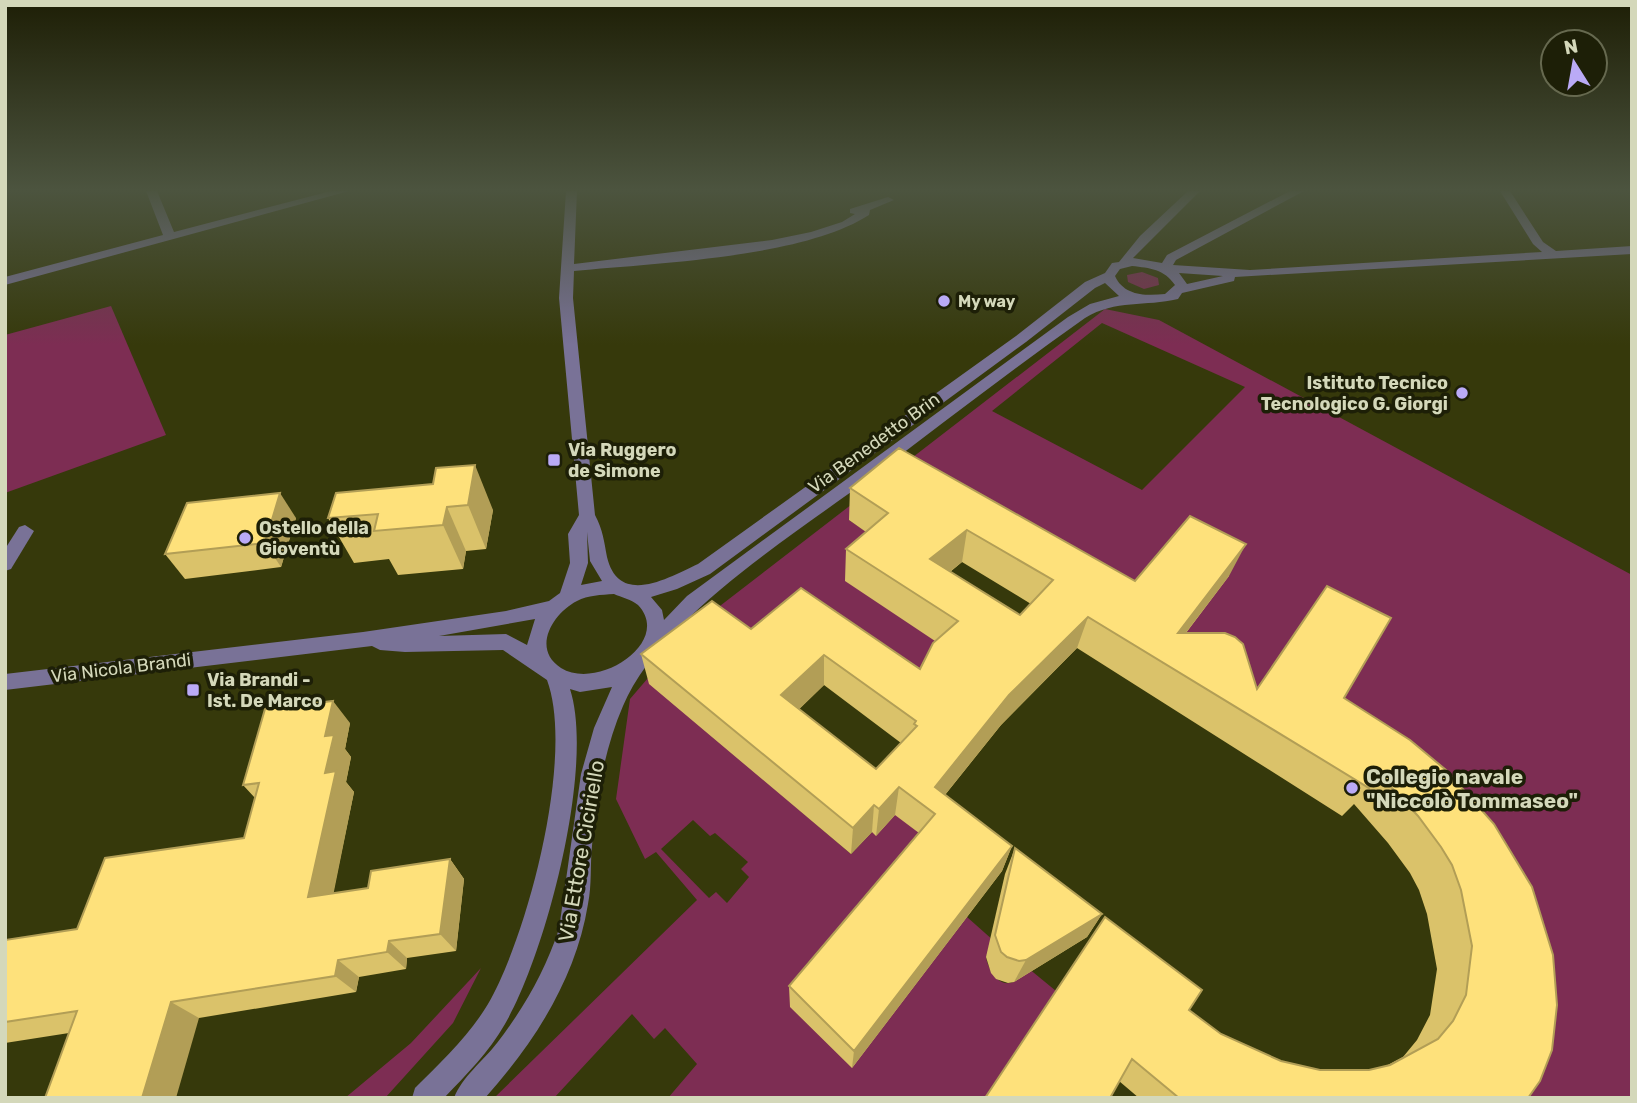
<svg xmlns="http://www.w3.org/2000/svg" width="1637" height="1103" font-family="Rubik,sans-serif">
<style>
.green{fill:#7d2d53;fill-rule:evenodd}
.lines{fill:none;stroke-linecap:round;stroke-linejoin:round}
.minor{fill:#797297;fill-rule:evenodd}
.wall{fill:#dac26a;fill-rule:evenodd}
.shaded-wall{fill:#b29e56}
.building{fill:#fee17b;stroke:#b29e56;stroke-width:2;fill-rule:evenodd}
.poi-dot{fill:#baaaf6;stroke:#1d1f07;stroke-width:2.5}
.labels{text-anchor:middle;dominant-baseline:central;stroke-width:7;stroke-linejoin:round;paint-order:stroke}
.far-poi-label{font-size:16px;font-weight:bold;fill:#d4d8ba;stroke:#1d1f07;text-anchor:start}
.poi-label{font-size:18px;font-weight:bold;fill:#d4d8ba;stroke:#1d1f07;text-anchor:start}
.street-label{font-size:18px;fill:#d4d8ba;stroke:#1d1f07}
.near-poi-label{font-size:21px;font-weight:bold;fill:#d4d8ba;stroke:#1d1f07;text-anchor:start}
.near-street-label{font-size:21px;fill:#d4d8ba;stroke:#1d1f07}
</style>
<rect width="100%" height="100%" fill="#36390b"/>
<!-- green -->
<g class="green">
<polygon points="1142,272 1158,278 1159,285 1144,289 1128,282 1127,275"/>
<polygon points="111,306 166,435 5,493 5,335"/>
<path d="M1105,309l54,11 473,255v523h-135l-2,-187 -249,-205 -136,-79 -24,-35 -237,-72 37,25 12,70 65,44 -35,14 -73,-17 -204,27 200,171 21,-22 30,-24 8,17 20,16 37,76 27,24 -8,16c2,12 13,33 29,24 4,-2 9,-9 13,-13l28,23 -70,107h-318l29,-34 -32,-36 -11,11 -22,-25 -78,84h-60l203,-198 -41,-48 -11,7 -29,-60 14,-100 60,-70zM1102,323l143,64 -103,103 -150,-79zM693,820l17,16 5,-3 33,29 -7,7 8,8 -22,26 -11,-11 -7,6 -48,-49z"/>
<polygon points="481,968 453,1023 385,1098 345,1098 411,1043"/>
</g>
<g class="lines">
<!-- minor -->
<g class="minor">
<polygon points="146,191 157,191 174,232 331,191 349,191 5,285 5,277 163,235"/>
<path d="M566,191h11l-3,73 198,-24 39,-8 31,-10 13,-8 -5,-1v-4l38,-12 6,3 -24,10 -1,5c-67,43 -214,48 -295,56l-1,27 22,217c8,15 9,26 12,42 12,50 61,21 91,7l318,-228 69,-54 20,-9 7,-10 7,-1 21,-26 48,-45h12l-67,67 29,5 5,-8 123,-64h14l-128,69 -3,5 77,5 292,-18 -9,-8 -33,-53h10l33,51 13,9 76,-5v8l-397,23 -1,4 -52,12 -4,6c-33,8 -62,0 -93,19 -72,51 -142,105 -212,158 -79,59 -212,140 -250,230 -19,44 -27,93 -31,140 -2,19 0,39 -4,58 -12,74 -53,138 -103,194h-31c8,-21 29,-37 43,-55 27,-35 48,-72 62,-114l22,-155 13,-46 18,-41 -32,5 -10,-3c25,77 -24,265 -65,335 -16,28 -39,51 -61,74h-32l3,-10c26,-26 54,-52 73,-84 40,-69 87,-249 59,-324l-44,-30 -98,2 -25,-2 -8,-4 -367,44v-16l358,-42 143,-21 43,-10 11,-8 10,-30 -2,-29 11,-19 -20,-217zM1132,266c18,2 32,3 43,19l-10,9c-19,2 -41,2 -50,-18l5,-7zM1179,273l44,3 -36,8zM1105,283l14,13 -29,8 -22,13 -381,279 -23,24 -2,-10 -11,-13 26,-8 33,-15 316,-232 69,-54zM587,532l3,29 12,20 -21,4 7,-22zM614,594c7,3 18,6 24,11 35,37 -40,86 -77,63 -30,-19 -8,-55 16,-67 11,-6 24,-6 37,-7zM535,619l-8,26 -21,-11 -67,2z"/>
<polygon points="25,525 34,531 11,569 5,571 5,549 19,527"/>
</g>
</g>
<!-- wall -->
<g class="wall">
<polygon points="433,484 493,510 486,549 466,551 463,569 398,575 389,559 354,563 328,518"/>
<path d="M850,488l285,93 94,-5 -43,57 71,56 87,9 102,72 82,328h-389l-20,-17 -134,17 204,-88 32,24 60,27 39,9h49l17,-4 17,-9 14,-17 13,-25 7,-46 -10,-55 -8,-24 -9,-17 -22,-30 -34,-39 -12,12 -265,-168 -76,77 -56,70 67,51 -10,25 -150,197 -62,-61 -1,-21 130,-153 -24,-18 -19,21 -4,-4 -21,22 -202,-170 -8,-30 110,-25 169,40 15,-28 -90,-60 1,-32 20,-17 -17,-12zM962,562l69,42 -11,11 -70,-43zM824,685l77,58 -25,26 -77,-60z"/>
<polygon points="296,518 281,567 185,579 165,554"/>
<polygon points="350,723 345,749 351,757 346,782 354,792 333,893 368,888 450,859 464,879 456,951 407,958 406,969 359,977 356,992 199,1018 69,1033 5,1043 5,940 77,929 244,838 255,798 243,785"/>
<polygon points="1015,848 1102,914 1087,937 1014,982 1008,983 996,979 991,973 986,957 1005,874"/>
</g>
<!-- shaded-wall -->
<g class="shaded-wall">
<polygon points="475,465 493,510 486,549 468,505"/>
<polygon points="280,493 296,518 281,567 265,543"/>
<polygon points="447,507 466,551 463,569 443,525"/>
<polygon points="967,530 962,562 926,591 930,559"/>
<polygon points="1246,544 1229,576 1162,664 1178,633"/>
<polygon points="1088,617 1077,648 1001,725 932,811 935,787 1009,695"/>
<polygon points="824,655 824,685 783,725 781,695"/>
<polygon points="333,701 350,723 345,749 351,757 346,782 354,792 329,916 308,897 325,773 325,736"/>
<polygon points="899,787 895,815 876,836 879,809"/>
<polygon points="874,805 872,832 851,854 853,828"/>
<polygon points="1012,846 1002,871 852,1068 854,1051"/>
<polygon points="450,859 464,879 456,951 440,934"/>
<polygon points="1102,914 1087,937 1014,982 1026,960"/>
<polygon points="389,941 407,958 406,969 387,952"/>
<polygon points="338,960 359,977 356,992 335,976"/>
<polygon points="171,1002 199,1018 176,1098 142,1098"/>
</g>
<!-- building -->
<g class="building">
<path d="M899,448l236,133 55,-65 56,28 -68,89h47l10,4 8,7 14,45 70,-103 64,32 -47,80 66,42 36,30 48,54 38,63 21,68 4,50 -5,45 -12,31 -12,17h-349l-47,-39 -22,39h-125l120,-181 97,73 -13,20 32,24 60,27 39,9h49l21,-5 48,-26 15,-18 13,-26 6,-49 -11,-56 -9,-25 -11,-18 -23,-31 -40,-43 -9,15 -281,-171 -79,78 -74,92 77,59 -158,205 -65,-65 146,-172 -36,-27 -20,22 -5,-4 -21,23 -212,-174 71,-53 39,28 50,-41 119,81 13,-26 25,-22 -112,-72 42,-36 -38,-25zM967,530l86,50 -33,35 -90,-56zM824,655l92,66 -2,3 3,2 -41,43 -95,-74z"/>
<polygon points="475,465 468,505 447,507 443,525 374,531 378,514 328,518 336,493 433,484 436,468"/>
<polygon points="280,493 265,543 165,554 187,503"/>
<polygon points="333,701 325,736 334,735 325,773 336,771 308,897 368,888 371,871 450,859 440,934 389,941 387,952 338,960 335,976 171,1002 142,1098 45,1098 77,1011 5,1022 5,940 77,929 105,858 244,838 259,783 243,785 265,709"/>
<polygon points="1015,848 1102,914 1026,960 1019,961 1007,957 1001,952 995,935"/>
</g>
<!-- sky -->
<linearGradient id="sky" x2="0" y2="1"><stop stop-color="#1e1f06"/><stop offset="0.55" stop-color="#4c543f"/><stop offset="1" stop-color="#4c543f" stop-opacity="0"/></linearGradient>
<rect width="1637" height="345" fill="url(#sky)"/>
<!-- markers -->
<g class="poi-dot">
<circle cx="944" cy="301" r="7"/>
<circle cx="1462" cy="393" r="7"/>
<rect x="547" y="453" width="14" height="14" rx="3.5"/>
<circle cx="245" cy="538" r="7"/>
<rect x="186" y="683" width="14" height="14" rx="3.5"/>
<circle cx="1352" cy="788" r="7"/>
</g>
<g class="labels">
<!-- far-poi labels -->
<g class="far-poi-label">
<text x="958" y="301">My way</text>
</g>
<!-- poi labels -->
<g class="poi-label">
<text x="1448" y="383" text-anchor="end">Istituto Tecnico<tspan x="1448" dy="21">Tecnologico G. Giorgi</tspan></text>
<text x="568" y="450">Via Ruggero<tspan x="568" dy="21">de Simone</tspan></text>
<text x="259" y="528">Ostello della<tspan x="259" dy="21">Gioventù</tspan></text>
<text x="207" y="680">Via Brandi -<tspan x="207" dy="21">Ist. De Marco</tspan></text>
</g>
<!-- street labels -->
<g class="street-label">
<text transform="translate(874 443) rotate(-36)">Via Benedetto Brin</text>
<text transform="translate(121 668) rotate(-7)">Via Nicola Brandi</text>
</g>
<!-- near-poi labels -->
<g class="near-poi-label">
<text x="1366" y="776">Collegio navale<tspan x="1366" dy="24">"Niccolò Tommaseo"</tspan></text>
</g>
<!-- near-street labels -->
<g class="near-street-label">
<text transform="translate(581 851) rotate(-80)">Via Ettore Ciciriello</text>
</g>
</g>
<!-- border -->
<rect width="1637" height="1103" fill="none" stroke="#d4d8ba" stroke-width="14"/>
<!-- north arrow -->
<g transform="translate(1574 63) rotate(349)"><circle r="33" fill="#1d1f07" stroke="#66694f" stroke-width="2"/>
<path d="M0-5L12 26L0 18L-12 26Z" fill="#baaaf6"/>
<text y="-10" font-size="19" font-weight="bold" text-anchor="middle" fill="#d4d8ba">N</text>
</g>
</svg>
